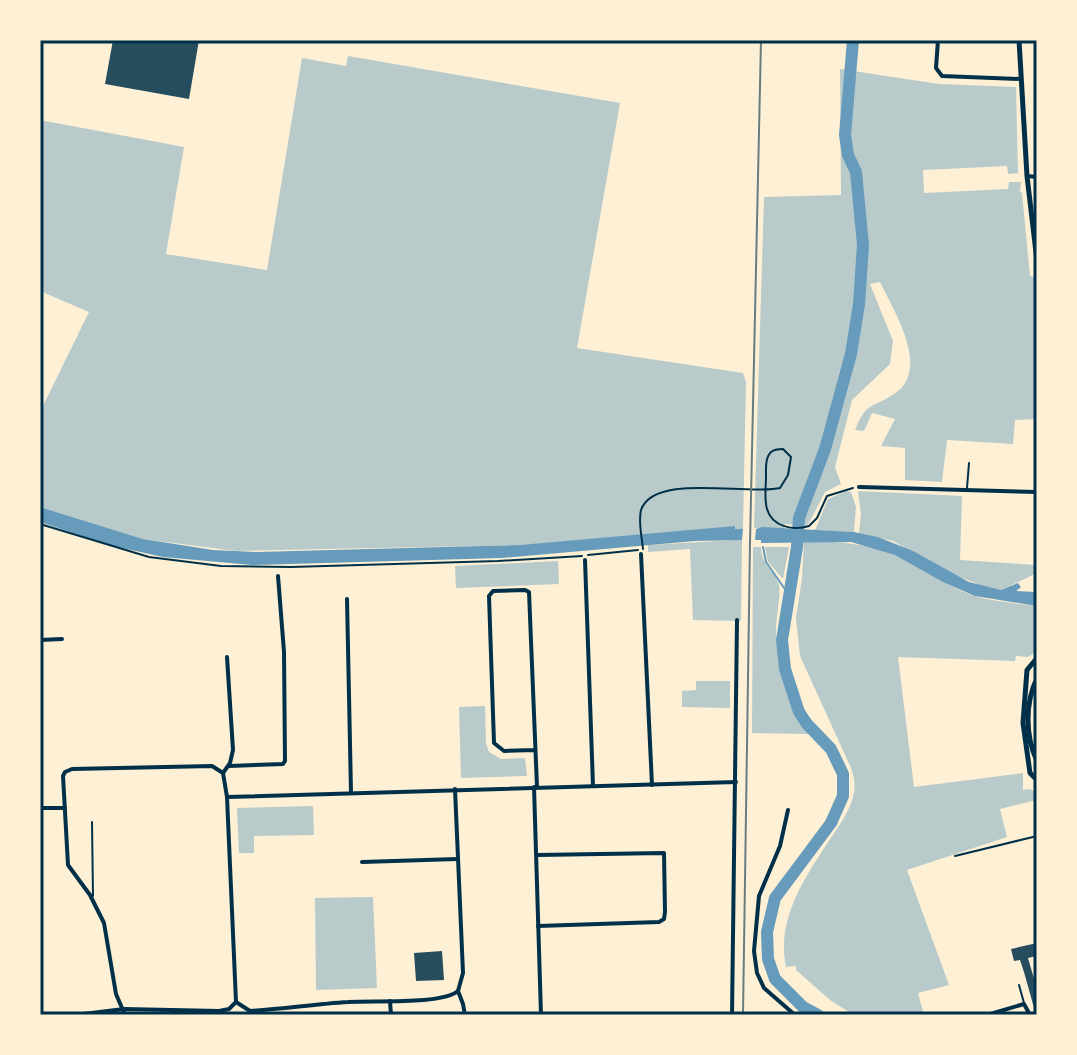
<svg xmlns="http://www.w3.org/2000/svg" width="1077" height="1055" font-family="Montserrat,sans-serif">
<style>
.green{fill:#b9caca}
.water{fill:#669bbc}
.lines{fill:none;stroke-linecap:round;stroke-linejoin:round}
.stream{stroke:#669bbc;stroke-width:2}
.river{stroke:#669bbc;stroke-width:12}
.building{fill:#264d5e}
.path{stroke:#003049;stroke-width:2}
.service{stroke:#003049;stroke-width:2}
.minor{stroke:#003049;stroke-width:4}
.tertiary{stroke:#003049;stroke-width:5}
.rail{stroke:#657d81;stroke-width:2}
.neatline{fill:none;stroke:#003049;stroke-width:3}
</style>
<rect width="100%" height="100%" fill="#fdf0d5"/>
<!-- green -->
<g class="green">
<polygon points="348,56 620,103 577,348 743,373 746,382 743,529 520,545 236,551 143,539 40,507 40,412 89,312 40,291 40,120 184,147 166,254 267,270 302,58 346,66"/>
<path d="M840,69l99,15 77,3 2,86h3l-13,1 -1,-8 -84,4 1,23 84,-4 1,-7h12l-1,10 2,1 8,83 5,1 2,11v131l-22,1 -2,24 -66,-4 -5,42 -37,-2v-32l-24,-2 14,-27 -23,-6 -8,18 -9,-1c12,-29 16,-21 39,-36 38,-25 -1,-84 -14,-112l-10,2 23,57 -3,23 -38,36 -17,67 6,17 -16,8 -16,31 -4,3 -20,-2 -1,5 -30,-1 10,-331 77,-2z"/>
<polygon points="847,491 851,492 856,507 854,532 815,530 828,499"/>
<polygon points="858,491 962,496 960,560 1037,565 1037,573 1001,590 985,587 943,570 893,541 859,533 861,514"/>
<polygon points="735,540 742,540 741,621 693,620 690,549 648,552 648,545"/>
<path d="M804,541c37,0 71,3 104,20 23,12 42,27 67,35 20,6 41,7 62,10l-3,47 -6,4 -12,-1 -1,5 -117,-4 16,130 109,-14v17l7,-1 7,4v7l-37,9 7,28 -100,33 42,115 -31,8 6,22h-70l-24,-15 -34,-30v-4l-10,1c-12,-57 31,-105 59,-151 9,-16 13,-30 6,-48l-51,-112 -4,-38 6,-40z"/>
<path d="M753,547h8c0,19 14,24 18,38 2,10 -3,32 -3,44 0,37 14,74 33,105l-57,-1z"/>
<polygon points="765,547 789,547 783,579 768,562"/>
<polygon points="558,561 559,584 456,588 455,566"/>
<polygon points="696,681 730,681 730,708 682,707 682,691 696,690"/>
<polygon points="485,706 486,743 489,752 501,759 525,758 527,776 461,778 459,707"/>
<polygon points="313,806 314,835 254,836 254,853 239,853 237,808"/>
<polygon points="373,897 377,988 316,990 315,898"/>
</g>
<!-- water -->
<g class="water">
<polygon points="40,507 143,539 213,550 256,552 520,545 735,526 735,529 743,529 742,540 695,541 502,558 252,565 163,557 109,545 40,522"/>
<polygon points="762,527 854,532 878,537 913,551 969,582 1001,590 1018,583 1021,587 1016,591 1037,592 1037,606 975,596 943,582 895,555 851,542 761,543 761,540 755,540 756,529"/>
</g>
<g class="lines">
<!-- stream -->
<polyline class="stream" points="763,547 766,562 789,595"/>
<!-- river -->
<polyline class="river" points="818,1015 803,1007 775,979 768,959 767,932 775,898 831,823 843,796 843,774 831,749 807,724 799,712 785,669 782,640 797,547 799,518 825,449 851,354 859,304 863,245 856,172 848,155 845,135 853,40"/>
</g>
<!-- building -->
<g class="building">
<polygon points="113,40 199,40 189,99 105,84"/>
<polygon points="1037,943 1037,956 1028,958 1037,989 1036,1015 1024,972 1020,960 1014,961 1011,949"/>
<polygon points="442,951 444,980 416,981 414,953"/>
</g>
<g class="lines">
<!-- path -->
<g class="path">
<polyline points="40,524 149,557 221,566 291,567 498,561 582,556"/>
<path d="M643,549c-1,-12 -5,-27 -2,-39 13,-38 107,-14 139,-22l8,-13 3,-18 -8,-8c-5,0 -8,0 -12,3 -6,6 -5,17 -5,25 0,10 -2,22 1,32 5,18 27,22 42,17l8,-8 10,-22 26,-8"/>
<polyline points="588,555 638,550"/>
</g>
<!-- service -->
<g class="service">
<polyline points="967,488 969,463"/>
<polyline points="92,822 93,896"/>
<polyline points="955,856 1037,836"/>
<polyline points="1019,985 1024,1003"/>
</g>
<!-- minor -->
<g class="minor">
<polyline points="938,40 936,68 942,76 1021,79"/>
<polyline points="1027,176 1037,177"/>
<polyline points="859,487 1037,492"/>
<polyline points="641,554 652,785"/>
<polyline points="585,560 593,786"/>
<polyline points="347,599 351,792"/>
<polyline points="40,640 62,639"/>
<polyline points="535,750 504,751 494,743 489,596 493,591 525,590 529,592 537,787"/>
<polyline points="229,766 283,764 285,761 284,652 278,576"/>
<polyline points="223,773 230,763 233,750 227,657"/>
<polyline points="534,787 541,1015"/>
<polyline points="455,789 463,973 458,991 463,1004 465,1015"/>
<polyline points="227,797 236,1002"/>
<polyline points="40,808 65,808"/>
<polyline points="788,810 780,846 759,896 754,951 757,973 764,988 795,1015"/>
<polyline points="537,855 664,853 665,912 664,919 659,922 538,926"/>
<polyline points="362,862 457,859"/>
<polyline points="390,1001 391,1015"/>
<path d="M236,1002l14,9c33,-2 65,-7 98,-9 24,-2 93,3 110,-11"/>
<polyline points="75,1015 124,1009 219,1011 229,1009 236,1002"/>
<polyline points="125,1015 116,994 104,923 90,895 68,865 63,776 65,772 72,769 212,766 223,773 227,797 736,782"/>
<polyline points="732,1015 737,620"/>
<polyline points="987,1015 1024,1004 1030,1015"/>
</g>
<!-- tertiary -->
<g class="tertiary">
<polyline points="1019,40 1027,176 1037,261"/>
<polyline points="1037,658 1027,670 1023,723 1030,773 1037,780"/>
<path d="M1037,678c-12,25 -12,58 0,83"/>
</g>
<!-- rail -->
<polyline class="rail" points="743,1015 750,543 761,40"/>
</g>
<!-- border -->
<rect width="1077" height="1055" fill="none" stroke="#fdf0d5" stroke-width="84"/>
<rect x="42" y="42" width="993" height="971" class="neatline"/>
</svg>
